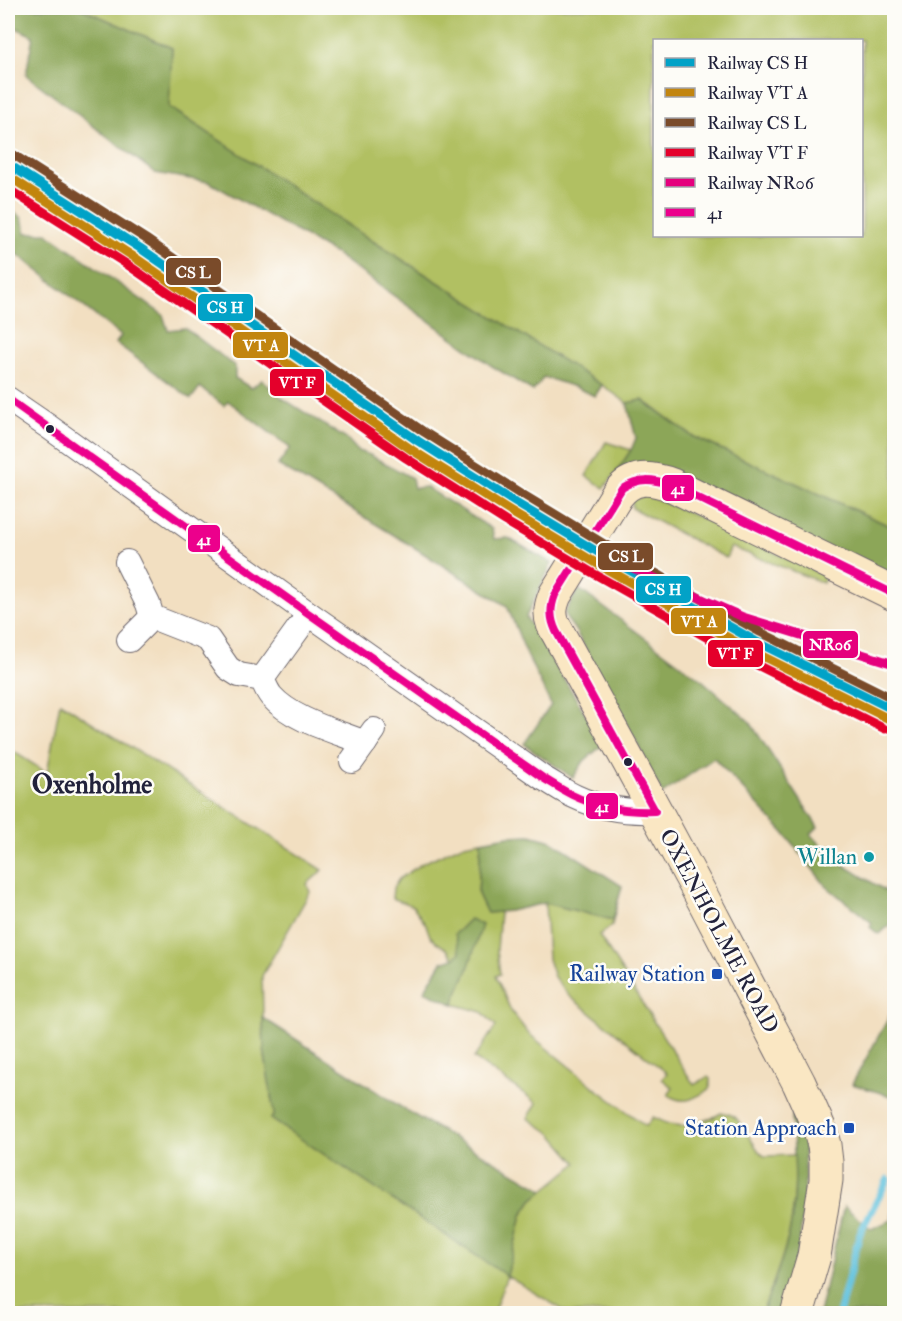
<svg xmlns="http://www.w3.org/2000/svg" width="902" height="1321" font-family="'IM FELL Double Pica',serif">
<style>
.green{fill:#b1c062;stroke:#6a714e;stroke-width:1.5;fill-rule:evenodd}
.forest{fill:#8ca658;stroke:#57644a;stroke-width:1.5}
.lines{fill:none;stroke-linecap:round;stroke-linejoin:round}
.stream{stroke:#5fc1dd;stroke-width:7}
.minor-casing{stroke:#6b646a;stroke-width:26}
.secondary-casing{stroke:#6b646a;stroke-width:35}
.minor{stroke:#fff;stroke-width:24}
.secondary{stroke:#fae7c3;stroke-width:33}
.bus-1-casing{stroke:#fdfcf7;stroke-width:12}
.bus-1{stroke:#ec008c;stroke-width:8}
.rail-1-casing{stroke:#fdfcf7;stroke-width:14}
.rail-2-casing{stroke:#fdfcf7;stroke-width:14}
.rail-3-casing{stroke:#fdfcf7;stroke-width:14}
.rail-4-casing{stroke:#fdfcf7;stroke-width:14}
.rail-5-casing{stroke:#fdfcf7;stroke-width:14}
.rail-1{stroke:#02a2c7;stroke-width:9}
.rail-2{stroke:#c2850f;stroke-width:9}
.rail-3{stroke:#7a4b2a;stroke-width:9}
.rail-4{stroke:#e4002b;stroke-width:9}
.rail-5{stroke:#e5007d;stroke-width:9}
.bus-dot{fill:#22223b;stroke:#fdfcf7;stroke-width:2}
.culture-dot{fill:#0f9aa8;stroke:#fdfcf7;stroke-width:2}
.transit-dot{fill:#1a4fb4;stroke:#fdfcf7;stroke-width:2}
.labels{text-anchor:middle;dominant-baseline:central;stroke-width:5;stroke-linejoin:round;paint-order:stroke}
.culture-label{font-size:22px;fill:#0d838f;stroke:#fdfcf7;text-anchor:end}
.street-label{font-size:22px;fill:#22223b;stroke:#fdfcf7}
.transit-label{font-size:22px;fill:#164399;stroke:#fdfcf7;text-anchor:end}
.quarter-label{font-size:26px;font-weight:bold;fill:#22223b;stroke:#fdfcf7}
.line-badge{stroke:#fdfcf7;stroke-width:2}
.badge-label{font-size:16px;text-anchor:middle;font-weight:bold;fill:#fff}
</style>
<rect width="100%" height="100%" fill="#fdfcf7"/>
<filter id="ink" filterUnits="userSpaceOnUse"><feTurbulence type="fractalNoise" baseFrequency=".0167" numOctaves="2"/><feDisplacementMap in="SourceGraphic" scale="12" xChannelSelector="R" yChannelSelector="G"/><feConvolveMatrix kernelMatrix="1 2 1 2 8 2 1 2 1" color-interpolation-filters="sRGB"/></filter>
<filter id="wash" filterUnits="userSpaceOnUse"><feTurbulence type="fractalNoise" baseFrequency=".008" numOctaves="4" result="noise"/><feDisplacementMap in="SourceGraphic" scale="24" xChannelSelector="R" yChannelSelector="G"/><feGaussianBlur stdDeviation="1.35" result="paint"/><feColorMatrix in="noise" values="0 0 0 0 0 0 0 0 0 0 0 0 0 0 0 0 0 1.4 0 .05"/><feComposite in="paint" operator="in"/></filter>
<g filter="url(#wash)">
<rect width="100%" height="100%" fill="#f2dfc1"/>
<!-- green -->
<g class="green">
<path d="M80,8h814v520l-202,-92 -49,-36 -16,3 -25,-18 -7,11 -20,-9 -75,-66 -134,-84 -198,-130 4,-59zM654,40h208v196h-208z"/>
<polygon points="606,442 631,450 616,473 604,488 586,476"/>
<polygon points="642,496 649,496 701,518 825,576 823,583 731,547 726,558 632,508 632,500"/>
<path d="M60,702l263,168 -16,14 3,8 -48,84 2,73 10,65 -3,5 236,156 15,-60 10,-15 45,-37 -25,-29 -24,-16 9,-15 -63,-45 22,-32 -14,-14 -29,-8 15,-35 -14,-11 -7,-9 -11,-7 -6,-6 -4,-11 -13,-19 -21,-8 1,-10 6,-9 24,-16 41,-19 17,-3 -3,53 9,19 13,-1 -3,38 3,24 -4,2 15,35 17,22 70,57 48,36 7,-9 15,7 15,2 29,-8 9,-5 8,1 8,5 21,31 6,6 31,-1c0,24 0,50 -5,74 -6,29 -18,57 -28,84h-194l-61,-37 -14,37h-485v-565l39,25z"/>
<path d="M545,903l68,17 -1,6 -13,9 95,150 13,-8 3,1v11c-16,9 -25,17 -42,6l5,-7 -11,-9 5,-6 -98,-77 -15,-19 -6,-18z"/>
</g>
<!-- forest -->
<g class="forest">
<polygon points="8,8 80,8 172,48 169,107 366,237 602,385 595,396 575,387 544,377 533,391 492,366 334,253 209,182 155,173 26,75 33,36 8,24"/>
<polygon points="8,207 22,218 26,233 47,233 163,315 168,330 185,328 235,366 235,378 251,388 262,380 282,398 348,440 358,451 370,455 412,478 414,488 426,487 492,529 494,539 508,538 552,563 526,617 604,744 584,761 573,778 524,744 551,705 527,655 507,606 407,543 278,465 290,448 228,401 224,406 200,387 191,399 116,343 121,336 8,247"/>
<polygon points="642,400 692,436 894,528 894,579 616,473 631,450 636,438 627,403"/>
<polygon points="579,589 703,681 750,722 818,827 811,834 834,859 894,896 894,920 881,933 878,934 870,927 872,923 826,886 784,833 714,758 662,794 636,741 575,630 566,618 565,612"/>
<polygon points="530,835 552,841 622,886 613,920 545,903 510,911 487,913 478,894 481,841 508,836"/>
<polygon points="470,919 482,925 468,969 453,1004 424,991 442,962 454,958 460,953 455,934"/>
<polygon points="894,1008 894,1097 852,1084"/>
<polygon points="263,1018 407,1111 544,1190 532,1200 522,1215 507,1276 271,1119 274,1114 264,1049"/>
<path d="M792,1116l12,18 1,60 -6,52 -14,67 -23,1c10,-28 22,-56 28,-85 8,-37 4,-75 2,-113z"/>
<polygon points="894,1196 894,1313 819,1313 844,1206 871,1229 892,1220"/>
</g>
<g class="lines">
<!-- stream -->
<polyline class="stream" points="839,1314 860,1233 888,1179"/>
</g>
</g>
<g filter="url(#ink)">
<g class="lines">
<defs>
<g id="minor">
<path d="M8,399l41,28 249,179 245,172c11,6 21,14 33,19 25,12 52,15 79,14"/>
<path d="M127,562l21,42 4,13 56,22 20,29 11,7 23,4c3,6 5,12 9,17 21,24 64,35 94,47"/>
<polyline points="129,640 152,617"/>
<polyline points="262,679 309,614"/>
<polyline points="352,761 374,730"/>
</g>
<path id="secondary" d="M797,1314l17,-58 12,-76v-18l-2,-17 -4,-15 -21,-47 -96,-184 -74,-137 -76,-138c-4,-11 -2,-19 2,-29l62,-100c15,-20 33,-18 55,-10l222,109"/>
</defs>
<!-- minor casing -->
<use href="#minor" class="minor-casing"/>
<!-- secondary casing -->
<use href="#secondary" class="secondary-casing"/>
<!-- minor -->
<use href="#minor" class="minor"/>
<!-- secondary -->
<use href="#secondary" class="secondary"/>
<defs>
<path id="bus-1" d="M8,399l290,207 245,172c10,6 19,12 29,17 26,13 54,17 83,16l-99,-180c-6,-13 -6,-23 -1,-36l67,-107c17,-11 31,-9 50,-3l222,109"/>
</defs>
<!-- bus-1 casing -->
<use href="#bus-1" class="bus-1-casing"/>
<!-- bus-1 -->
<use href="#bus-1" class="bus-1"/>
<defs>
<polyline id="rail-1" points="8,164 140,248 418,441 516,503 601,554 755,641 894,710"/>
<polyline id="rail-2" points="8,176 134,257 412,450 511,512 596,563 750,650 889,719"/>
<polyline id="rail-3" points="14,155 146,239 424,432 522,494 606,545 760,632 894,699"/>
<polyline id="rail-4" points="8,189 128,265 406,458 505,521 591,572 745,659 885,729"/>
<polyline id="rail-5" points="601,554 743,617 894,664"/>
</defs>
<!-- rail-1 casing -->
<use href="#rail-1" class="rail-1-casing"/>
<!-- rail-2 casing -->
<use href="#rail-2" class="rail-2-casing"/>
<!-- rail-3 casing -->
<use href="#rail-3" class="rail-3-casing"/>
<!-- rail-4 casing -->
<use href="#rail-4" class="rail-4-casing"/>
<!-- rail-5 casing -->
<use href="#rail-5" class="rail-5-casing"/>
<!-- rail-1 -->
<use href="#rail-1" class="rail-1"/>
<!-- rail-2 -->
<use href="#rail-2" class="rail-2"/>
<!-- rail-3 -->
<use href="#rail-3" class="rail-3"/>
<!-- rail-4 -->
<use href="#rail-4" class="rail-4"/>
<!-- rail-5 -->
<use href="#rail-5" class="rail-5"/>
</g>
</g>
<!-- markers -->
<g class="bus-dot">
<circle cx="50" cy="429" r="5"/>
<circle cx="628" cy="762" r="5"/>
</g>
<circle class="culture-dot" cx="869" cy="857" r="6"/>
<g class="transit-dot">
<rect x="711" y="968" width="12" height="12" rx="3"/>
<rect x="843" y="1122" width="12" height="12" rx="3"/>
</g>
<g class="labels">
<!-- culture labels -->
<g class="culture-label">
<text x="857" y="857">Willan</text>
</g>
<!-- street labels -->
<g class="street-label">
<text transform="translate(719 931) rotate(62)">OXENHOLME ROAD</text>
</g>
<!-- transit labels -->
<g class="transit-label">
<text x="705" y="974">Railway Station</text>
<text x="837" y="1128">Station Approach</text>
</g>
<!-- quarter labels -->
<g class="quarter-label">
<text x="92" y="785">Oxenholme</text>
</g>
</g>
<g class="line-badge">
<rect x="165" y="257" width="57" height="29" rx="6" fill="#7a4b2a"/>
<rect x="197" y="293" width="57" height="29" rx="6" fill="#02a2c7"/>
<rect x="232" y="331" width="57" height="28" rx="6" fill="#c2850f"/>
<rect x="269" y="368" width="56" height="29" rx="6" fill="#e4002b"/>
<rect x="661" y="474" width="34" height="28" rx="6" fill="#ec008c"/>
<rect x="187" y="524" width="34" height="29" rx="6" fill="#ec008c"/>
<rect x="597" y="542" width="57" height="29" rx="6" fill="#7a4b2a"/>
<rect x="635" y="575" width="57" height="29" rx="6" fill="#02a2c7"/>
<rect x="670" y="607" width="57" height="28" rx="6" fill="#c2850f"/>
<rect x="802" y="630" width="57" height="29" rx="6" fill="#e5007d"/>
<rect x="707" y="639" width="57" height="29" rx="6" fill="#e4002b"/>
<rect x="585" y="792" width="34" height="28" rx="6" fill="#ec008c"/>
</g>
<g class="badge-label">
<text x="193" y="278">CS L</text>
<text x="225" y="313">CS H</text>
<text x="261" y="351">VT A</text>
<text x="297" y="388">VT F</text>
<text x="678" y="494">41</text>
<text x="204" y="545">41</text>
<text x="626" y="562">CS L</text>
<text x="663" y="595">CS H</text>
<text x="699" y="627">VT A</text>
<text x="830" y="650">NR06</text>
<text x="735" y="659">VT F</text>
<text x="602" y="812">41</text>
</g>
<!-- margin -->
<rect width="902" height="1321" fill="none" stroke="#fdfcf7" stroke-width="30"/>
<!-- legend -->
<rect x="653" y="39" width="210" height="198" fill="#fdfcf7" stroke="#a5a5ac" stroke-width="1.5"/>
<rect x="665" y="58" width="30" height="9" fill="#02a2c7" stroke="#a5a5ac" stroke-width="1.5"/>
<text x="707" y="69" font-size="18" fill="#22223b">Railway CS H</text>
<rect x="665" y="88" width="30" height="9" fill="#c2850f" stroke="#a5a5ac" stroke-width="1.5"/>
<text x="707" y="99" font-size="18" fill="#22223b">Railway VT A</text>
<rect x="665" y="118" width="30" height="9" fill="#7a4b2a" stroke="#a5a5ac" stroke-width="1.5"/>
<text x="707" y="129" font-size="18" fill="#22223b">Railway CS L</text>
<rect x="665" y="148" width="30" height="9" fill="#e4002b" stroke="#a5a5ac" stroke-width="1.5"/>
<text x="707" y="159" font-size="18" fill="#22223b">Railway VT F</text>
<rect x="665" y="178" width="30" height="9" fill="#e5007d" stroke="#a5a5ac" stroke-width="1.5"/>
<text x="707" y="189" font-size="18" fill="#22223b">Railway NR06</text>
<rect x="665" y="208" width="30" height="9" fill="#ec008c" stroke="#a5a5ac" stroke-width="1.5"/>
<text x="707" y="219" font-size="18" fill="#22223b">41</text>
</svg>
